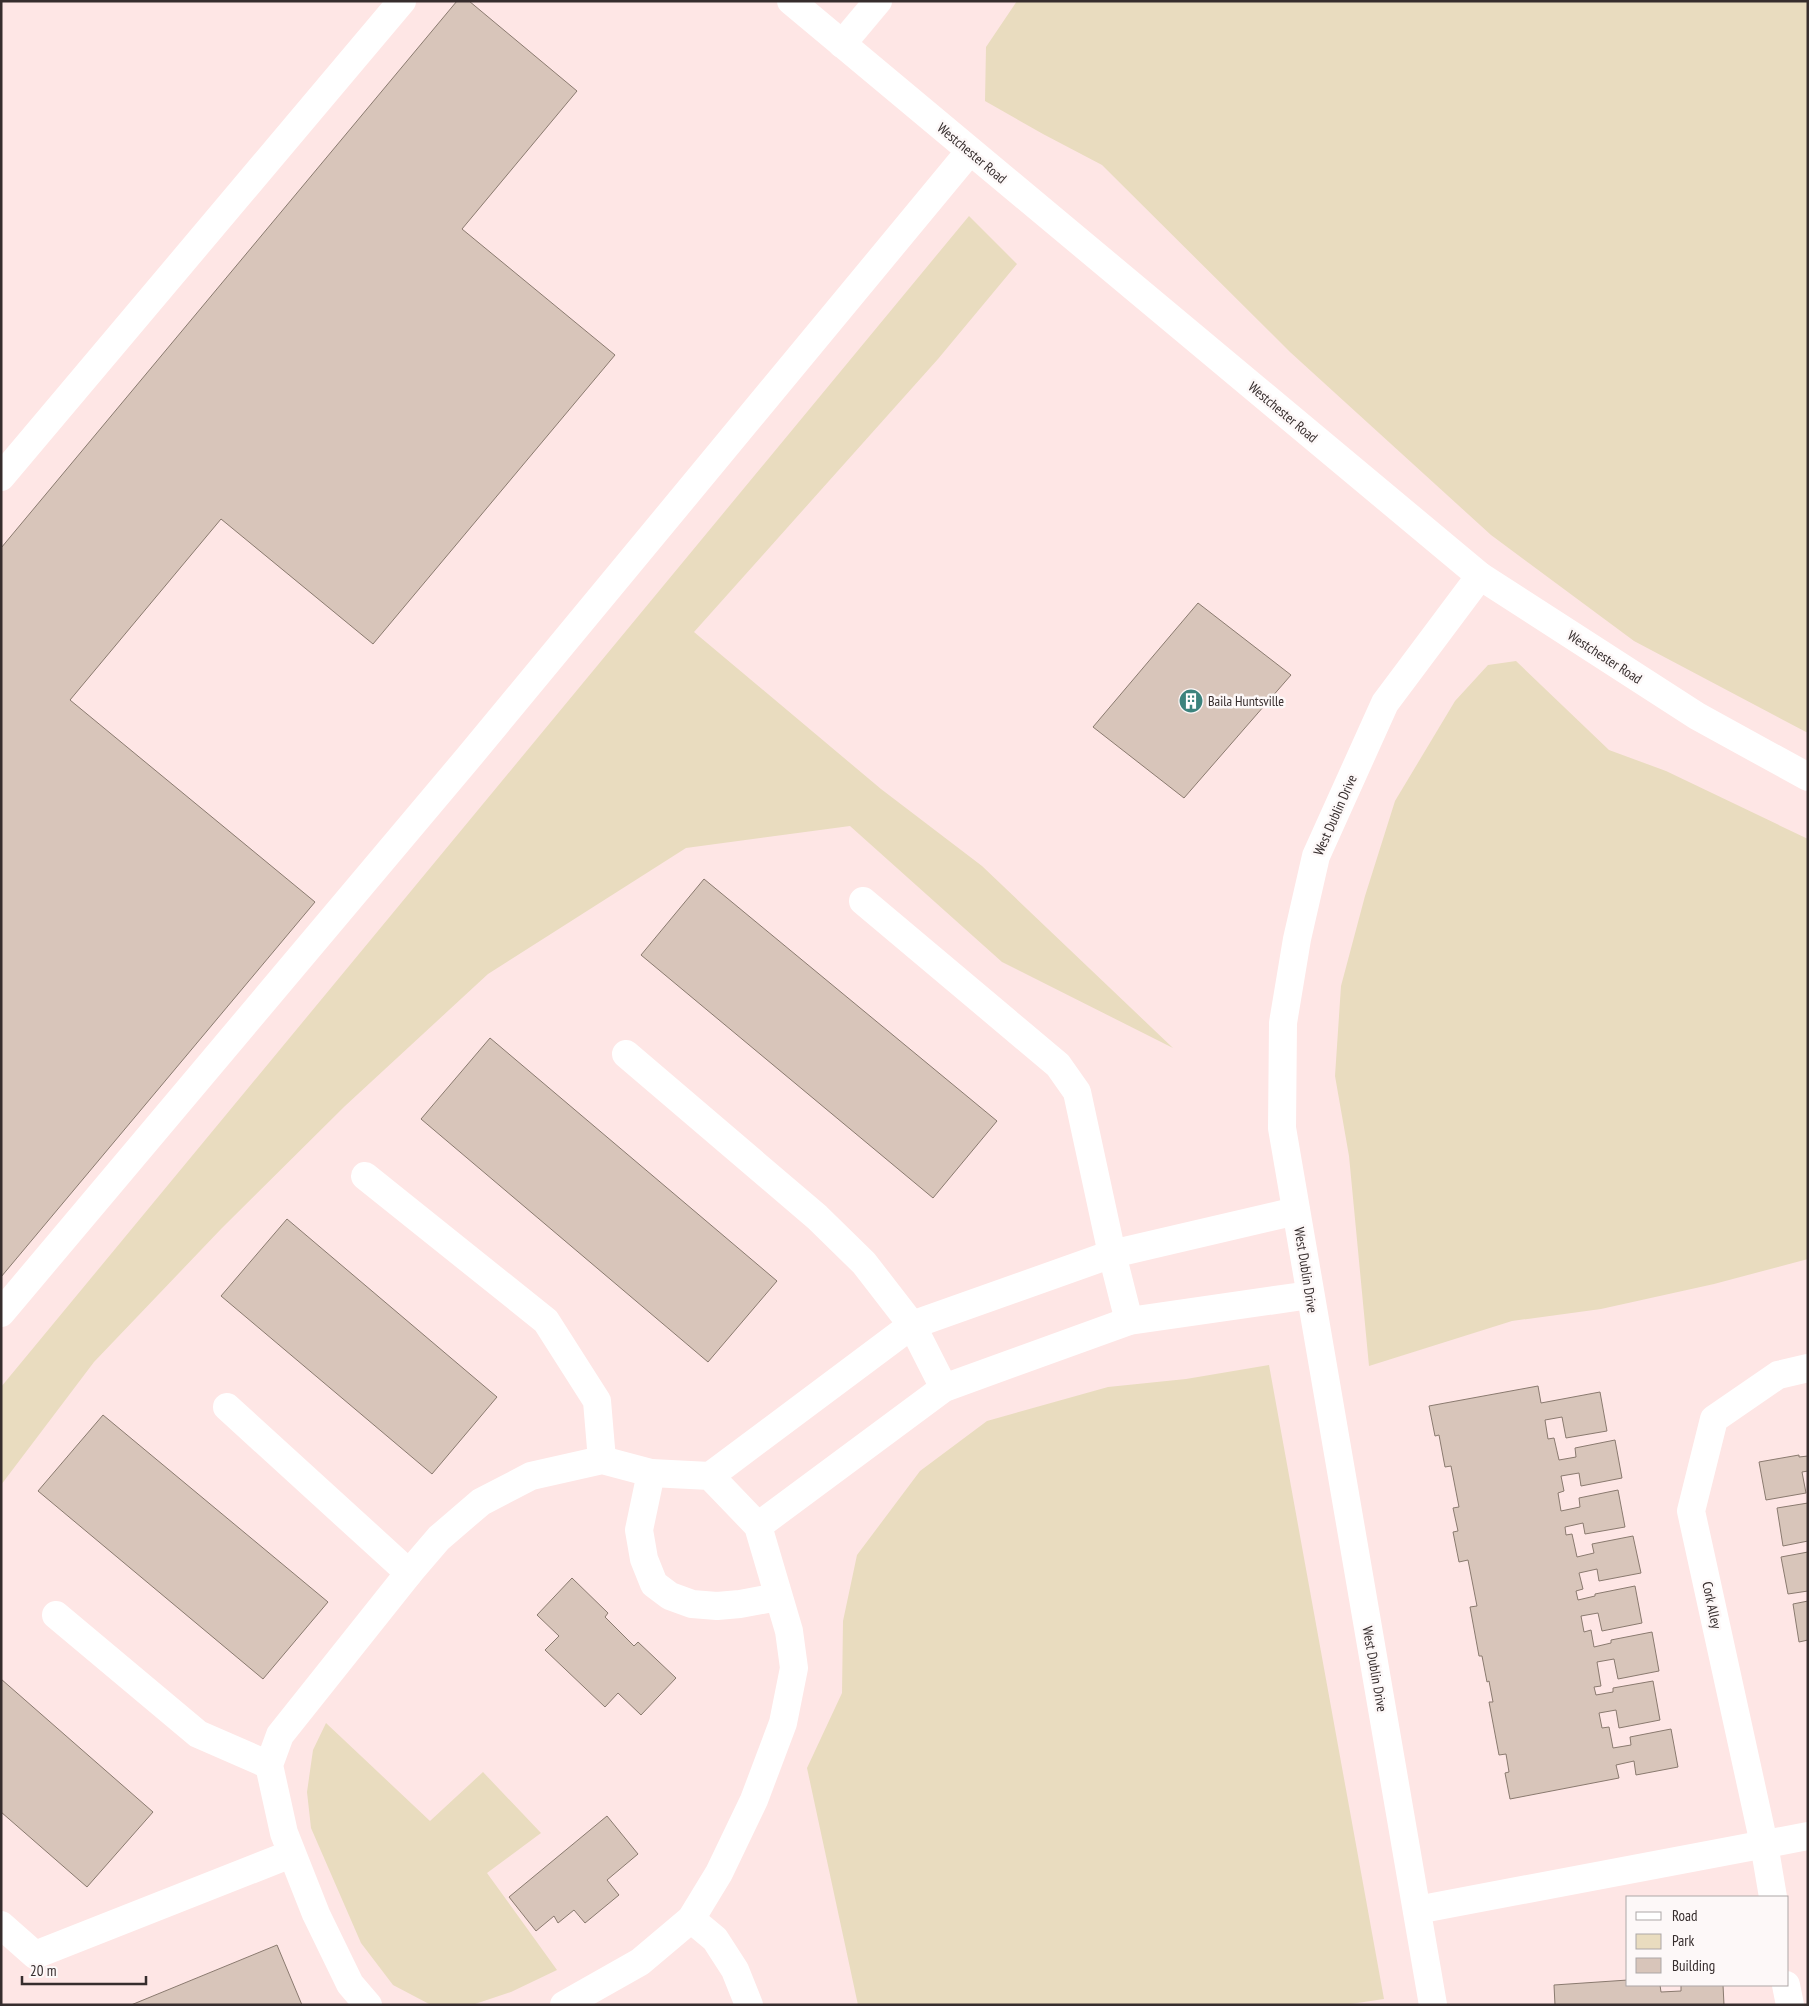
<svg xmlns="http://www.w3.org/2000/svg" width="1809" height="2006" font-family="'PT Sans Narrow',sans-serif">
<rect width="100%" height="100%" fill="#fee6e5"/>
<!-- green -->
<g fill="#e9dcbf">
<path d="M1017,1H1808V733L1634,641L1491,535L1290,352L1102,165L1043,134L985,101L986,47Z"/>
<path d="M969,216L1017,264L938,359L694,632L881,789L982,866L1173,1048L1002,962L850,826L686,848L488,974L345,1106L222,1228L94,1362L1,1485V1387Z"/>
<path d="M1516,661L1609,750L1666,771L1808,839V1259L1714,1284L1601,1309L1512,1321L1369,1366L1349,1156L1335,1076L1341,986L1365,896L1395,801L1455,701L1488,665Z"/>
<path d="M1269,1365L1384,1999L1344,2005H858L807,1768L842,1693L843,1621L857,1555L920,1471L987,1421L1108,1387L1186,1379Z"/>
<path d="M326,1723L430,1821L483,1772L541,1833L487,1873L557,1970L511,1992L472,2005H431L393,1985L361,1943L311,1828L307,1792L313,1750Z"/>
</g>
<!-- building -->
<g fill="#d8c5ba" stroke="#8a7a6f">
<path d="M457,1H469L577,91L462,229L615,355L373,644L221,519L70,700L315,902L1,1277V548Z"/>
<path d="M1198,603L1291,675L1184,798L1093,727Z"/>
<path d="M704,879L997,1121L933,1198L641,955Z"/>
<path d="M490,1038L777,1281L708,1362L421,1119Z"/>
<path d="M287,1219L497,1397L432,1474L221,1296Z"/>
<path d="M1538,1386L1541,1403L1600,1392L1607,1431L1566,1438L1562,1417L1545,1420L1548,1439L1554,1438L1559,1460L1576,1457L1575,1448L1615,1440L1622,1478L1581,1486L1579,1473L1561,1476L1564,1491L1558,1493L1561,1511L1580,1507L1579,1498L1618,1490L1625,1527L1585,1534L1583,1523L1565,1527L1566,1535L1572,1534L1577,1557L1594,1553L1592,1544L1633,1536L1641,1573L1599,1581L1597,1569L1579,1573L1583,1589L1576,1591L1578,1600L1595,1596V1594L1635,1586L1642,1623L1602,1631L1598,1613L1581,1616L1584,1632L1591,1630L1594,1647L1611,1643V1640L1652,1632L1659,1671L1618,1679L1614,1659L1597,1662L1601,1686L1594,1687L1596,1695L1613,1692V1688L1653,1681L1660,1720L1619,1728L1616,1710L1599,1713L1602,1728L1609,1727L1613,1748L1631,1745L1630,1737L1671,1729L1678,1767L1636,1775L1634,1761L1616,1765L1619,1778L1510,1799L1505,1773L1509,1772L1506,1754L1499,1755L1489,1702H1493L1489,1681L1487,1682L1482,1656H1479L1470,1607L1477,1606L1468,1560L1459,1562L1453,1532L1458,1531L1453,1508L1459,1507L1451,1466L1445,1467L1439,1435L1435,1436L1429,1406Z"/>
<path d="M103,1415L328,1602L263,1679L38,1491Z"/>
<path d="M1799,1455V1457L1808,1456V1471L1802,1472L1806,1493L1766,1500L1759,1462Z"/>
<path d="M1808,1503V1541L1783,1546L1777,1508Z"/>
<path d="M1808,1552V1591L1788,1594L1781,1557Z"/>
<path d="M572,1578L608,1613L605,1617L634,1646L638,1642L676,1678L641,1715L618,1693L605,1707L545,1650L559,1636L537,1615Z"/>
<path d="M1808,1601V1640L1799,1642L1793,1604Z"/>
<path d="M1,1679L153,1812L87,1887L1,1812Z"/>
<path d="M607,1816L638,1854L607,1880L619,1895L585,1923L574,1910L558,1923L554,1916L536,1931L509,1897Z"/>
<path d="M277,1945L302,2005H131Z"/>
<path d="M1628,1980V1985H1660L1661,1992L1681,1991V1985H1723L1724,2005H1555L1554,1985Z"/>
</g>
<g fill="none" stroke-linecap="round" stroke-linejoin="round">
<!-- minor -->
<g stroke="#fff" stroke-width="28">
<path d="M791,1L1480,576L1697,716L1808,777"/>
<path d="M842,44L878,1"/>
<path d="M1,477L402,1"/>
<path d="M863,901L1058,1065L1077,1092L1112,1254L1129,1321"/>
<path d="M626,1054L817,1217L864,1263L912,1325L944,1388"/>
<path d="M365,1176L546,1321L597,1401L602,1460"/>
<path d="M1,1313L468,758L970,151"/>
<path d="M227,1407L409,1573"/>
<path d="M651,1473L639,1530L644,1559L654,1584L670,1596L692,1604L717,1606L740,1604L778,1597"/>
<path d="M710,1476L912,1325L1112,1254L1296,1211"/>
<path d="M758,1526L944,1388L1129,1321L1310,1295"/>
<path d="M56,1615L198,1734L269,1765"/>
<path d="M1773,1897L1764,1844L1691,1511L1714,1419L1778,1375L1808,1368"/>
<path d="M1417,1910L1808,1836"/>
<path d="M691,1919L715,1939L735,1970L749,2005"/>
<path d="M1,1925L35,1955L291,1854"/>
<path d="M1786,1985L1790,2005"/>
<path d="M368,2005L350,1984L316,1914L284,1833L269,1765L280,1735L409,1573L439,1538L481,1502L531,1476L602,1460L651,1473L710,1476L758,1526L789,1631L794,1668L783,1723L754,1800L719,1873L691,1919L640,1962L564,2005"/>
<path d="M1433,2005L1282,1128L1283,1023L1297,939L1316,856L1385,703L1480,576"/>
</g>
</g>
<!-- icons -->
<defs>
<symbol id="building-disc" viewBox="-11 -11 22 22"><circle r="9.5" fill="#3c837d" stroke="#fdf8f8"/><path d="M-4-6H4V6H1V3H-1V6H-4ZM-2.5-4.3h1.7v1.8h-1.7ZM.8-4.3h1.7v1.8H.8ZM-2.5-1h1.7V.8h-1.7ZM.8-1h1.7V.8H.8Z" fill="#fff"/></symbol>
</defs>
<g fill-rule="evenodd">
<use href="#building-disc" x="1177" y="687" width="28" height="28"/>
</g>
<g text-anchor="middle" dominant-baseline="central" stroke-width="5" stroke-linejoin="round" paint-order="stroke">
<!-- street labels -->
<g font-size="14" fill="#362d2d" stroke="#fdf8f8">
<text transform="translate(972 153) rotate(40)">Westchester Road</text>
<text transform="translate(1283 412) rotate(40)">Westchester Road</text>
<text transform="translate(1605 657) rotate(33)">Westchester Road</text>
<text transform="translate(1335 815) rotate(-66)">West Dublin Drive</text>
<text transform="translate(1306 1270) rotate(81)">West Dublin Drive</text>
<text transform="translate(1712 1605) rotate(78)">Cork Alley</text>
<text transform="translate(1375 1669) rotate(80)">West Dublin Drive</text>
</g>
<!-- poi labels -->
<g font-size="14" fill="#362d2d" stroke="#fdf8f8" text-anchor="start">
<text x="1208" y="701">Baila Huntsville</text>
</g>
</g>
<!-- border -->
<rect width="1809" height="2006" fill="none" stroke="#362d2d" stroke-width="5"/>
<!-- legend -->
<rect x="1626" y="1896" width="162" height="90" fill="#fdf8f8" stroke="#ada7a7"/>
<rect x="1636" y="1912" width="25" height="8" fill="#ffffff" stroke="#ada7a7"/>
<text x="1672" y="1921" font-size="15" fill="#362d2d">Road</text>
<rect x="1636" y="1934" width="25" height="15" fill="#e9dcbf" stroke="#ada7a7"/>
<text x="1672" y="1946" font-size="15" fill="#362d2d">Park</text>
<rect x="1636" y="1958" width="25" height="15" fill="#d8c5ba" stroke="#ada7a7"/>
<text x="1672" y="1971" font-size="15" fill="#362d2d">Building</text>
<!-- scale -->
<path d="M22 1976v8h124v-8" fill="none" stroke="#362d2d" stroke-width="2.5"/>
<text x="30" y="1976" font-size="15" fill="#362d2d" stroke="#fdf8f8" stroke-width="4" paint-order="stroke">20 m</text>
</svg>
